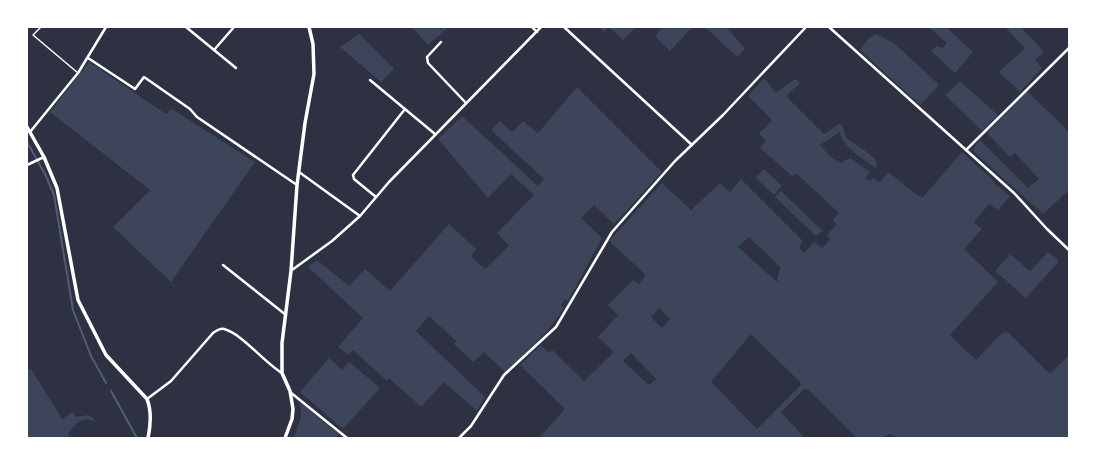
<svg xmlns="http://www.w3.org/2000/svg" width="1096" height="465" font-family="'Alegreya Sans',sans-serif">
<rect width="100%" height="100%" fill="#2d3142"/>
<!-- green -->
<g fill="#3c4559" fill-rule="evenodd">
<path d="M412,27H438L441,30L444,27H449L428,45Z"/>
<path d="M599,27H636L623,40L609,27L604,32Z"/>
<path d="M663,27H692L670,51L655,36Z"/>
<path d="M705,27H726L745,49L737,57Z"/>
<path d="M929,27H946L973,52L955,73L931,51L937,46L942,48L947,43Z"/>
<path d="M1005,27H1021L1044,52L1035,60L1042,68L1020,92L999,72L1025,48Z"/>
<path d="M359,34L394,69L381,82L340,47Z"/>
<path d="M875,34L894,43L939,85L920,105L860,50L869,38Z"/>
<path d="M89,62L166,114L172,109L255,162L171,282L113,227L150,190L50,112Z"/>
<path d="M764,78L776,93L795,79L800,83L786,96L824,134L839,124L842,125L846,138L867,152L875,159L877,166L875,168C864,159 841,146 840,132L820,145L831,157L840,163L850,158L870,172L865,179L870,180L874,178L880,182L888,172L916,194L923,197L962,152L994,181L995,184L1010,196L998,210L989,204L974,222L982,229L964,249L998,282L950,335L976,360L1002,333L1008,332L1050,374L1069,355V438H898L890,434L882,438H857L809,390L804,389L781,412L805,438H539L565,409L520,365L541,345L549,353L552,350L584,381L614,352L598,337L618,315L608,305L633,280L639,284L646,275L609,241L662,183L691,210L720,183L730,192L741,179L803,241L799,248L804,253L814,242L822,248L830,240L827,235L836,225L833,220L839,213L797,174L792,176L760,148L766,141L759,134L772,120L748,96ZM749,237L780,267L777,282L738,247ZM659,308L670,319L662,328L651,317ZM751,334L800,382L801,385L757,429L711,382ZM631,353L656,379L649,385L623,361Z"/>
<path d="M960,81L998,115L982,131L945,95Z"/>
<path d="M577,87L662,172L614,224L594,205L581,218L602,238L568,301L565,299L561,305L564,308C548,333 527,352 505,372L484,352L473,362L454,344L456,341L429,316L416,331L485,397L477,411L444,382L421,407L389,378L387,381L353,350L348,355L338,347L363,318L308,267L317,260L349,286L365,269L390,291L449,224L476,249L471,257L485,269L509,246L497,233L534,195L511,174L488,198L438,139L462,116L538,186L544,179L491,130L500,121L512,132L523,121L538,133Z"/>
<path d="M1027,91L1069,132V190L1043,214L974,152V147L980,140L1028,188L1039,179L1015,153L1010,157L987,133Z"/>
<path d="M764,169L782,186L774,195L756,178Z"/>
<path d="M781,191L823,231L816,236L775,197Z"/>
<path d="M1048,252L1059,261L1026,298L995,271L1010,254L1030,271Z"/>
<path d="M329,358L342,370L349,362L380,388L343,429L300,392Z"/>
<path d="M29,369H31L62,419L73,412L76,417L89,415L97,422L86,419L77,423L68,433L69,438L65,436L61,438H27V371Z"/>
<path d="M300,402L339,434L335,438H294L301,417Z"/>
</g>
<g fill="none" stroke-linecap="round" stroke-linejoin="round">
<!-- stream -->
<g stroke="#4f5d75" stroke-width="2">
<path d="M27,142L45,174L54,195L73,310L91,356L106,383"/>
<path d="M111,391L137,438"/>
</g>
<!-- service -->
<path stroke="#fff" stroke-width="1.5" d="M41,27L33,35L78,73"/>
<!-- minor -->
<g stroke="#fff" stroke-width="2.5">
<path d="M186,27L236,68"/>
<path d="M532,27L537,32"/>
<path d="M564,27L692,145"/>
<path d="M829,27L1014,193L1047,229L1069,250"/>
<path d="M441,42L427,57L428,63L466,103"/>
<path d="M214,50L234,27"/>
<path d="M88,58L135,89L144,77L190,109L197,117L297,185"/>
<path d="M370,80L435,134"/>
<path d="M30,132L78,73L106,27"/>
<path d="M966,150L1069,48"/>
<path d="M27,165L44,157"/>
<path d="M299,172L360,216"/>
<path d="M376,197L354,179L353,175L405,109"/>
<path d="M223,265L286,315"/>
<path d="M292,270L332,241L360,216L389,182L541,27"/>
<path d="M290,392L347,438"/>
<path d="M147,399L171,381L213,333C216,331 220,328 224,329C241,333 265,363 282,373"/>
<path d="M459,438L471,426L504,375L556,327L612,232L675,161L723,115L806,27"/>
</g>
<!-- tertiary -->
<g stroke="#fff" stroke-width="3.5">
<path d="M27,127L44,157L57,188L78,300L106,355L147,399C152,412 151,424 148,438"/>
<path d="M285,438L292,419L293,409L290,391L282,373V343L291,271L297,185L305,123L314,74L313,44L309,27"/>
</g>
</g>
<!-- border -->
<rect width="1096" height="465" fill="none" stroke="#ffffff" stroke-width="56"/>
</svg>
